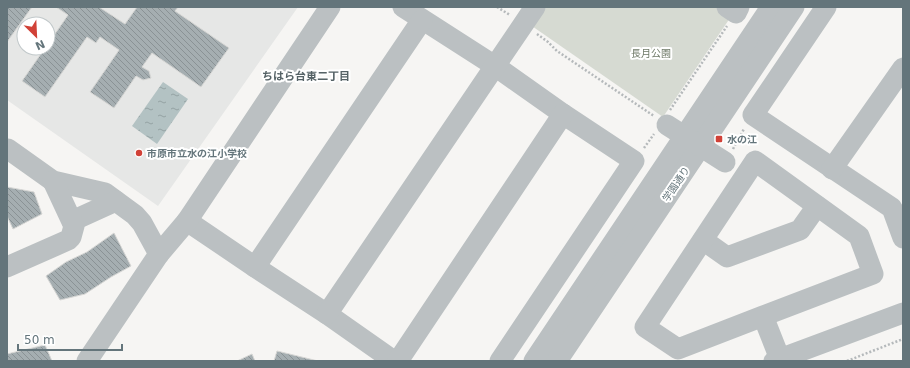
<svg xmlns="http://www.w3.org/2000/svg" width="910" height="368" font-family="'DejaVu Sans','Noto Sans JP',sans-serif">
<defs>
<pattern id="water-ripples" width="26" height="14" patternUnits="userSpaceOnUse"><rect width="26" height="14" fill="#b3c2c3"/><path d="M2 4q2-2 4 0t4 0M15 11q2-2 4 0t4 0" fill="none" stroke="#95a2a3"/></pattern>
<pattern id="building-back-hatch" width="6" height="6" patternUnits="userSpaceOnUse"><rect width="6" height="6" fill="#a5aeb1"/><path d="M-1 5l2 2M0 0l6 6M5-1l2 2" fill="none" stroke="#8a9295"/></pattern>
</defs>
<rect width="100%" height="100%" fill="#f6f5f3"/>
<!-- built -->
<path fill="#e6e7e6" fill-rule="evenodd" d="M7,7H298L158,206L7,100ZM24,24H48V48H24Z"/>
<!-- green -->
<path fill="#d6dad2" d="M541,7H715L730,18L663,117L529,24Z"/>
<!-- water -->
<path fill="url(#water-ripples)" d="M163,82L188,99L157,144L132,126Z"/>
<!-- building -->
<g fill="url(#building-back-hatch)" stroke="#d7d7d5">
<path d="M7,7H32L7,42Z"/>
<path d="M56,7H99L125,24L137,7H178L175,11L229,48L201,87L152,53L142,67L149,71L151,78L143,80L136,76L114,108L90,92L119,50L100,37L96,43L87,37L45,97L22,81L45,48H48V44L68,15Z"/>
<path d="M7,187L34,192L42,214L13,229L7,216Z"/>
<path d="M114,233L131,266L111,277L85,294L60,300L46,276L66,262L87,252Z"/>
<path d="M45,345L52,361H7V354Z"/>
<path d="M277,351L318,361H274Z"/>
<path d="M252,354L255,361H237Z"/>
</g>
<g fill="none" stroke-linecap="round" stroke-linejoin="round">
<!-- path -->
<g stroke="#b5b9bb" stroke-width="2.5" stroke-dasharray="2 2" stroke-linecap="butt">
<path d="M497,7L510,15"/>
<path d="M537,34L548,42L557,51L654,116"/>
<path d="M670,110L727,26"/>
<path d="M644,148L654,134"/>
<path d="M733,149L744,129"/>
<path d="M847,361L903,339"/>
</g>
<!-- minor -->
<g stroke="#bbc0c2" stroke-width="21">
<path d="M403,7L495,66L563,114L634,161L500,361"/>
<path d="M727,7L736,13L739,7"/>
<path d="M826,7L753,115L892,208L903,238"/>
<path d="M8,149L53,181L105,193L135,215L142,223L159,254"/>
<path d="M832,169L903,68"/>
<path d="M72,221L116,201"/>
<path d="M187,221L255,267L327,314L394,361"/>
<path d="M703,240L727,257L800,230L817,206"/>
<path d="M7,267L68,240L71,237L74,226L53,181"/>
<path d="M255,267L422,20"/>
<path d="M327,314L535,7"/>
<path d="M763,316L873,274L859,236L755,161L645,327L678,349L763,316L780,359"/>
<path d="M87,361L159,254L187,221L330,7"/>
<path d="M398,361L563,114"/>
<path d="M534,361L771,7"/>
<path d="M557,361L794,7"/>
<path d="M774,361L903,313"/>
</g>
<!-- minor-bridge -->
<path stroke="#bbc0c2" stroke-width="21" d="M667,125L725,162"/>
</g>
<!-- markers -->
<g fill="#d14137" stroke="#fff" stroke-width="1.5">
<rect x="715" y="135" width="8" height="8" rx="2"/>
<circle cx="139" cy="153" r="4"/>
</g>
<g text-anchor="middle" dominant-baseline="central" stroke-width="4" stroke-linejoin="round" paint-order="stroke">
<!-- park labels -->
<g font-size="10" fill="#6d7866" stroke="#fff">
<text x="651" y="53">長月公園</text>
</g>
<!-- poi labels -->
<g font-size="10" font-weight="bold" fill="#64757b" stroke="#fff" text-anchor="start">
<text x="727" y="139">水の江</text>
<text x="147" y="153">市原市立水の江小学校</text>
</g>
<!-- street labels -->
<g font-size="10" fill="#64757b" stroke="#fff">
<text transform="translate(676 184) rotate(-56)">学園通り</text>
</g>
<!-- neighbourhood labels -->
<g font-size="11" font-weight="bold" fill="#556266" stroke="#fff">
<text x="306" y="76">ちはら台東二丁目</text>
</g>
</g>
<!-- border -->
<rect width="910" height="368" fill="none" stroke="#64757b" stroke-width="16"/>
<!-- north arrow -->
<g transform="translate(36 36) rotate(156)"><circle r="19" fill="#ffffff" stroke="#c1c8ca"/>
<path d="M0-3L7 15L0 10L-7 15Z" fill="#d14137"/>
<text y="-6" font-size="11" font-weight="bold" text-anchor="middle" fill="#64757b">N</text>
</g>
<!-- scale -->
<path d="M18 344v6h104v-6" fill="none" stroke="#64757b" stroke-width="2"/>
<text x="24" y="344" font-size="12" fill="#64757b" stroke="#ffffff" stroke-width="3" paint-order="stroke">50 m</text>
</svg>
